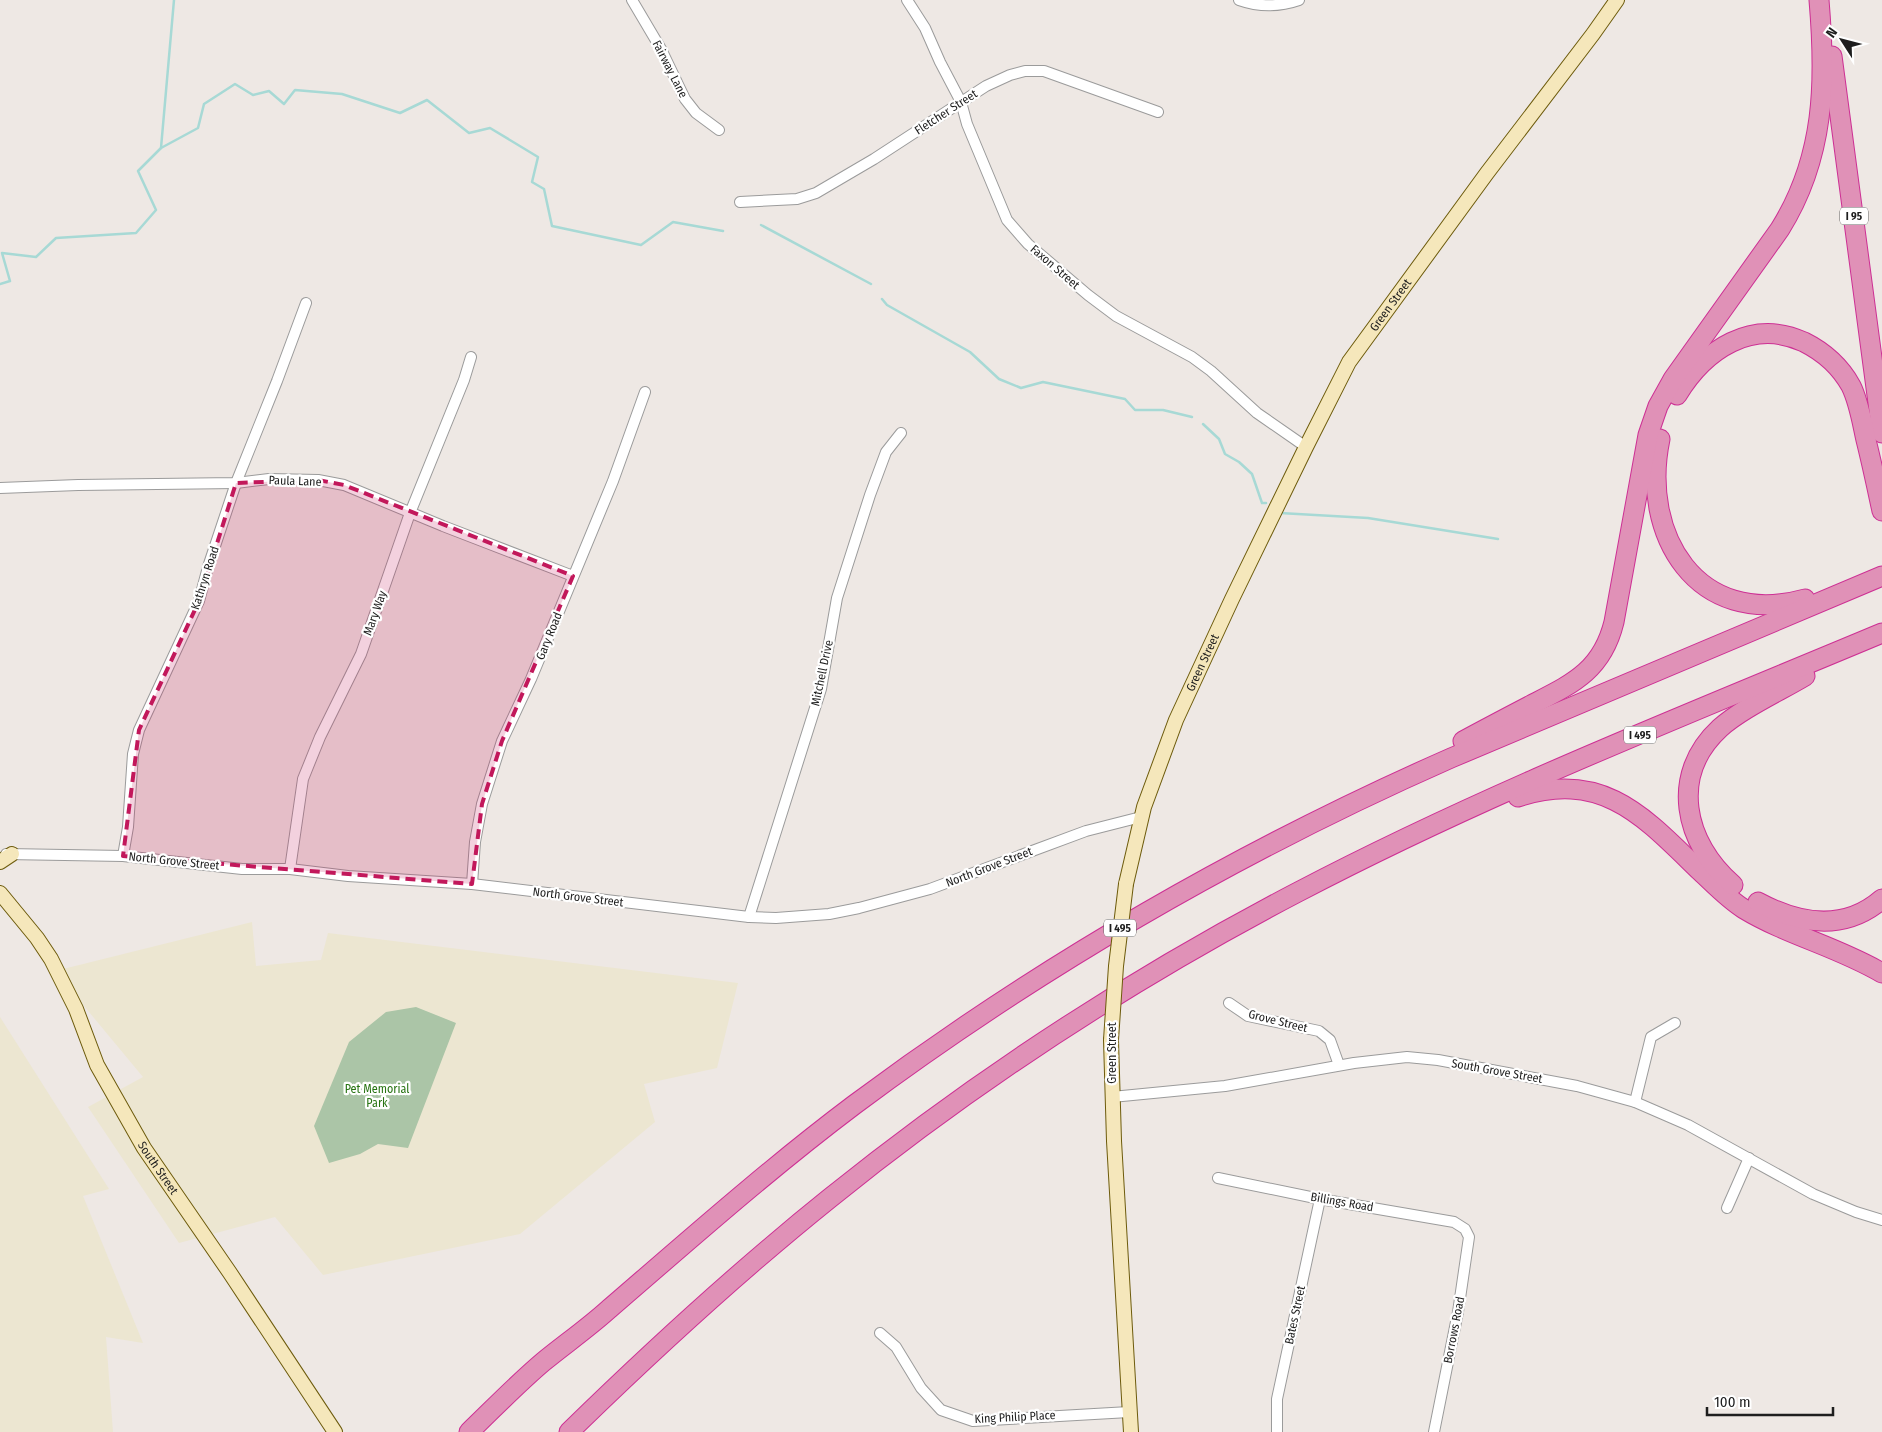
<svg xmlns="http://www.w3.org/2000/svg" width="1882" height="1432" font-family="'Fira Sans Condensed',sans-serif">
<rect width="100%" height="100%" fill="#eee8e4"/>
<!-- farmland -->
<g fill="#ece6d1">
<path d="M252,922L256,966L321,960L328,933L738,983L717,1068L644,1084L655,1122L520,1234L323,1275L275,1217L179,1243L88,1107L143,1077L55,971Z"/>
<path d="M0,1017L109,1189L83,1196L143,1343L106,1337L113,1432H0Z"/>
</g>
<!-- cemetery -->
<path fill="#abc5a7" d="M416,1007L456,1023L408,1148L378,1144L360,1154L329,1163L314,1126L349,1042L386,1012Z"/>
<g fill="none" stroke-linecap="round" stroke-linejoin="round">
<!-- stream -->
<g stroke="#a7d9d5" stroke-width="2.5">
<path d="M161,148L198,128L204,104L235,84L253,95L269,91L284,104L295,90L342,94L400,113L427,100L469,133L490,128L538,157L532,182L544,189L552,226L641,245L673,222L723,231"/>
<path d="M761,225L871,284"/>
<path d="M0,284L10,281L2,253L36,257L56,238L136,233L156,210L138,171L161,148L174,0"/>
<path d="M882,299L887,305L970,352L999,379L1021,388L1043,382L1125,399L1135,410H1163L1192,417"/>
<path d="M1203,424L1219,439L1225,454L1239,462L1252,474L1262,503H1266"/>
<path d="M1280,513L1368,518L1498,539"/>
</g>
<defs>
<g id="street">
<path d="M632,0L661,49L685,99L696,113L719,130"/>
<path d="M907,0L925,28L940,62L961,102L967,124L1007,220L1028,244L1088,295L1116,316L1192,357L1211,371L1257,413L1306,447"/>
<path d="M1239,0C1259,7 1279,7 1299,0"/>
<path d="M740,202L797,199L816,193L874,159L986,86L1010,75L1025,71H1044L1158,112"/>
<path d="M0,488L78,485L236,483L269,479L318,480L344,485L443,526L573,576"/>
<path d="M6,854L123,856L242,869H290L348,876L472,884L749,917L776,918L829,914L859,908L930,889L1086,831L1141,817"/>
<path d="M123,856L128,827L133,754L139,730L199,601L208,567L236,483L277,381L306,303"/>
<path d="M290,869L303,779L320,737L361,654L410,513L464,380L471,357"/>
<path d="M472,884L475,842L482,804L502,741L531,679L613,481L645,392"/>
<path d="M749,917L821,689L837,598L870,495L886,452L901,433"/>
<path d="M1229,1003L1248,1016L1319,1031L1330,1040L1339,1065"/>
<path d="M1112,1097L1225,1086L1354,1063L1407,1057L1438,1060L1577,1086L1635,1102L1688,1125L1813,1194L1856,1212L1882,1220"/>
<path d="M1635,1102L1651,1037L1675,1023"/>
<path d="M1218,1178L1320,1199L1454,1222L1465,1229L1469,1237L1458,1312L1434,1432"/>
<path d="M1727,1208L1749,1158"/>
<path d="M880,1333L896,1347L921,1388L941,1410L973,1421L1129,1412"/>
<path d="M1277,1432V1399L1320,1199"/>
</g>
<g id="secondary">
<path d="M0,862L12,854"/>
<path id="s1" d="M1126,884L1144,807L1176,720L1232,599L1306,447L1349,362L1487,173L1593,34L1617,0"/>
<path id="s2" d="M0,893L37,938L51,959L76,1009L97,1065L144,1148L230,1273L335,1432"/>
<path d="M1111,1040L1114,1141L1131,1432"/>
</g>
<g id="highway">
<path d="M1832,56L1882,433"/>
<path d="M1677,395C1705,349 1752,318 1804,342C1824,352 1840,366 1851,386C1859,402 1862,422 1866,440C1872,464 1877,488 1882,511"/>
<path d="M1660,439C1640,535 1697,629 1805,599"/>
<path d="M1463,741C1485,729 1508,717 1531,705C1572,684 1602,671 1614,622L1648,435L1658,406L1673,379L1780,229C1825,157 1826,82 1819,0"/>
<path d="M1518,797C1604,769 1645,818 1701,872C1715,885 1728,899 1744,909C1787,935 1838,947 1882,973"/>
<path d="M1733,885C1684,843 1669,775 1720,728C1741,709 1780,691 1805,676"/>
<path d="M1758,902C1799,924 1844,932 1882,899"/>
<path d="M469,1432C493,1409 517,1384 543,1362C565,1344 588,1328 609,1309C689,1240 769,1169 854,1105C1039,967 1240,851 1451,758L1882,576"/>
<path d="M569,1432C653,1350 739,1271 830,1198C975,1081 1133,978 1298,892C1487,793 1686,715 1882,633"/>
</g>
</defs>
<!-- street casing -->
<use href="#street" stroke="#9b9b9b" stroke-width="12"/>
<!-- secondary casing -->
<use href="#secondary" stroke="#6d5b0c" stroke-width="16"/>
<!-- highway casing -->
<use href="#highway" stroke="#cd3094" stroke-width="21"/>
<!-- street -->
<use href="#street" stroke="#fff" stroke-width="10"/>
<!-- secondary -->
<use href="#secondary" stroke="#f5e7bb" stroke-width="14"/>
<!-- highway -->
<use href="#highway" stroke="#e091b7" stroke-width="19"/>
<defs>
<path id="secondary-bridge" d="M1111,1040L1116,966L1126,884"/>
</defs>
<!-- secondary-bridge casing -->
<use href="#secondary-bridge" stroke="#6d5b0c" stroke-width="16" stroke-linecap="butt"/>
<!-- secondary-bridge -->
<use href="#secondary-bridge" stroke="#f5e7bb" stroke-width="14"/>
</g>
<!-- marked area -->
<path fill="#c2185b" fill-opacity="0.2" stroke="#c2185b" stroke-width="4" stroke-dasharray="10 6" stroke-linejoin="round" d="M318,480L344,485L573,576L502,741L482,804L472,884L123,856L139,730L199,601L236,483Z"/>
<g text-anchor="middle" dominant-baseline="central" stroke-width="4.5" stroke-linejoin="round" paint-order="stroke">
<!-- shield labels -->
<g fill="#fff" stroke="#626262" stroke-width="1">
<rect x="1840" y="207.5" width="28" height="17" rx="4"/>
<rect x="1624" y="726.5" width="32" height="17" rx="4"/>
<rect x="1104" y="919.5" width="32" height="17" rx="4"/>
</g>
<g font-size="11" font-weight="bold" fill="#1e1e1e">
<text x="1854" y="216">I 95</text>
<text x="1640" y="735">I 495</text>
<text x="1120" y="928">I 495</text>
</g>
<!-- street labels -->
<g font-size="12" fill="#1e1e1e" stroke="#fff">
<text transform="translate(670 69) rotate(63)">Fairway Lane</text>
<text transform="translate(946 112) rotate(-33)">Fletcher Street</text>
<text transform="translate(1055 267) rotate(41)">Faxon Street</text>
<text stroke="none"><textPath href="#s1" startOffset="640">Green Street</textPath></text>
<text transform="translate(295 481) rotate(2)">Paula Lane</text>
<text transform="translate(205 578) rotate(-72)">Kathryn Road</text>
<text transform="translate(375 613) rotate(-70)">Mary Way</text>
<text transform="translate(549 636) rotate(-68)">Gary Road</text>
<text stroke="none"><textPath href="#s1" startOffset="235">Green Street</textPath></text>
<text transform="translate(822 673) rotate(-78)">Mitchell Drive</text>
<text transform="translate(174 861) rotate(6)">North Grove Street</text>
<text transform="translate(989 867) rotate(-21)">North Grove Street</text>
<text transform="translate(578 897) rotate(7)">North Grove Street</text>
<text transform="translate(1278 1021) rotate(14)">Grove Street</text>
<text transform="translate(1112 1053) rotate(-90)">Green Street</text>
<text transform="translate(1497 1071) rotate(10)">South Grove Street</text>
<text stroke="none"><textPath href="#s2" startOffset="319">South Street</textPath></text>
<text transform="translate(1342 1202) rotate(10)">Billings Road</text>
<text transform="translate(1295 1315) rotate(-78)">Bates Street</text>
<text transform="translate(1454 1330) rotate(-79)">Borrows Road</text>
<text transform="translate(1015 1417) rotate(-3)">King Philip Place</text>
</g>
<!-- park labels -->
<g font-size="12" fill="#287413" stroke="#fff">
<text x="377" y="1089">Pet Memorial<tspan x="377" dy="14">Park</tspan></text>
</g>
</g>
<!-- north arrow -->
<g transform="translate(1842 40) rotate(306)" stroke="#ffffff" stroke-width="4" paint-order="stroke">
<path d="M0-4L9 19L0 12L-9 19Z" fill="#1e1e1e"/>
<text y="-8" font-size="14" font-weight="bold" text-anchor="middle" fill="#1e1e1e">N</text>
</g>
<!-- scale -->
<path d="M1707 1407v8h126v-8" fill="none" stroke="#1e1e1e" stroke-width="2.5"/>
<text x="1714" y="1407" font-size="15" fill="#1e1e1e" stroke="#ffffff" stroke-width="4" paint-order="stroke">100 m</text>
</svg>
